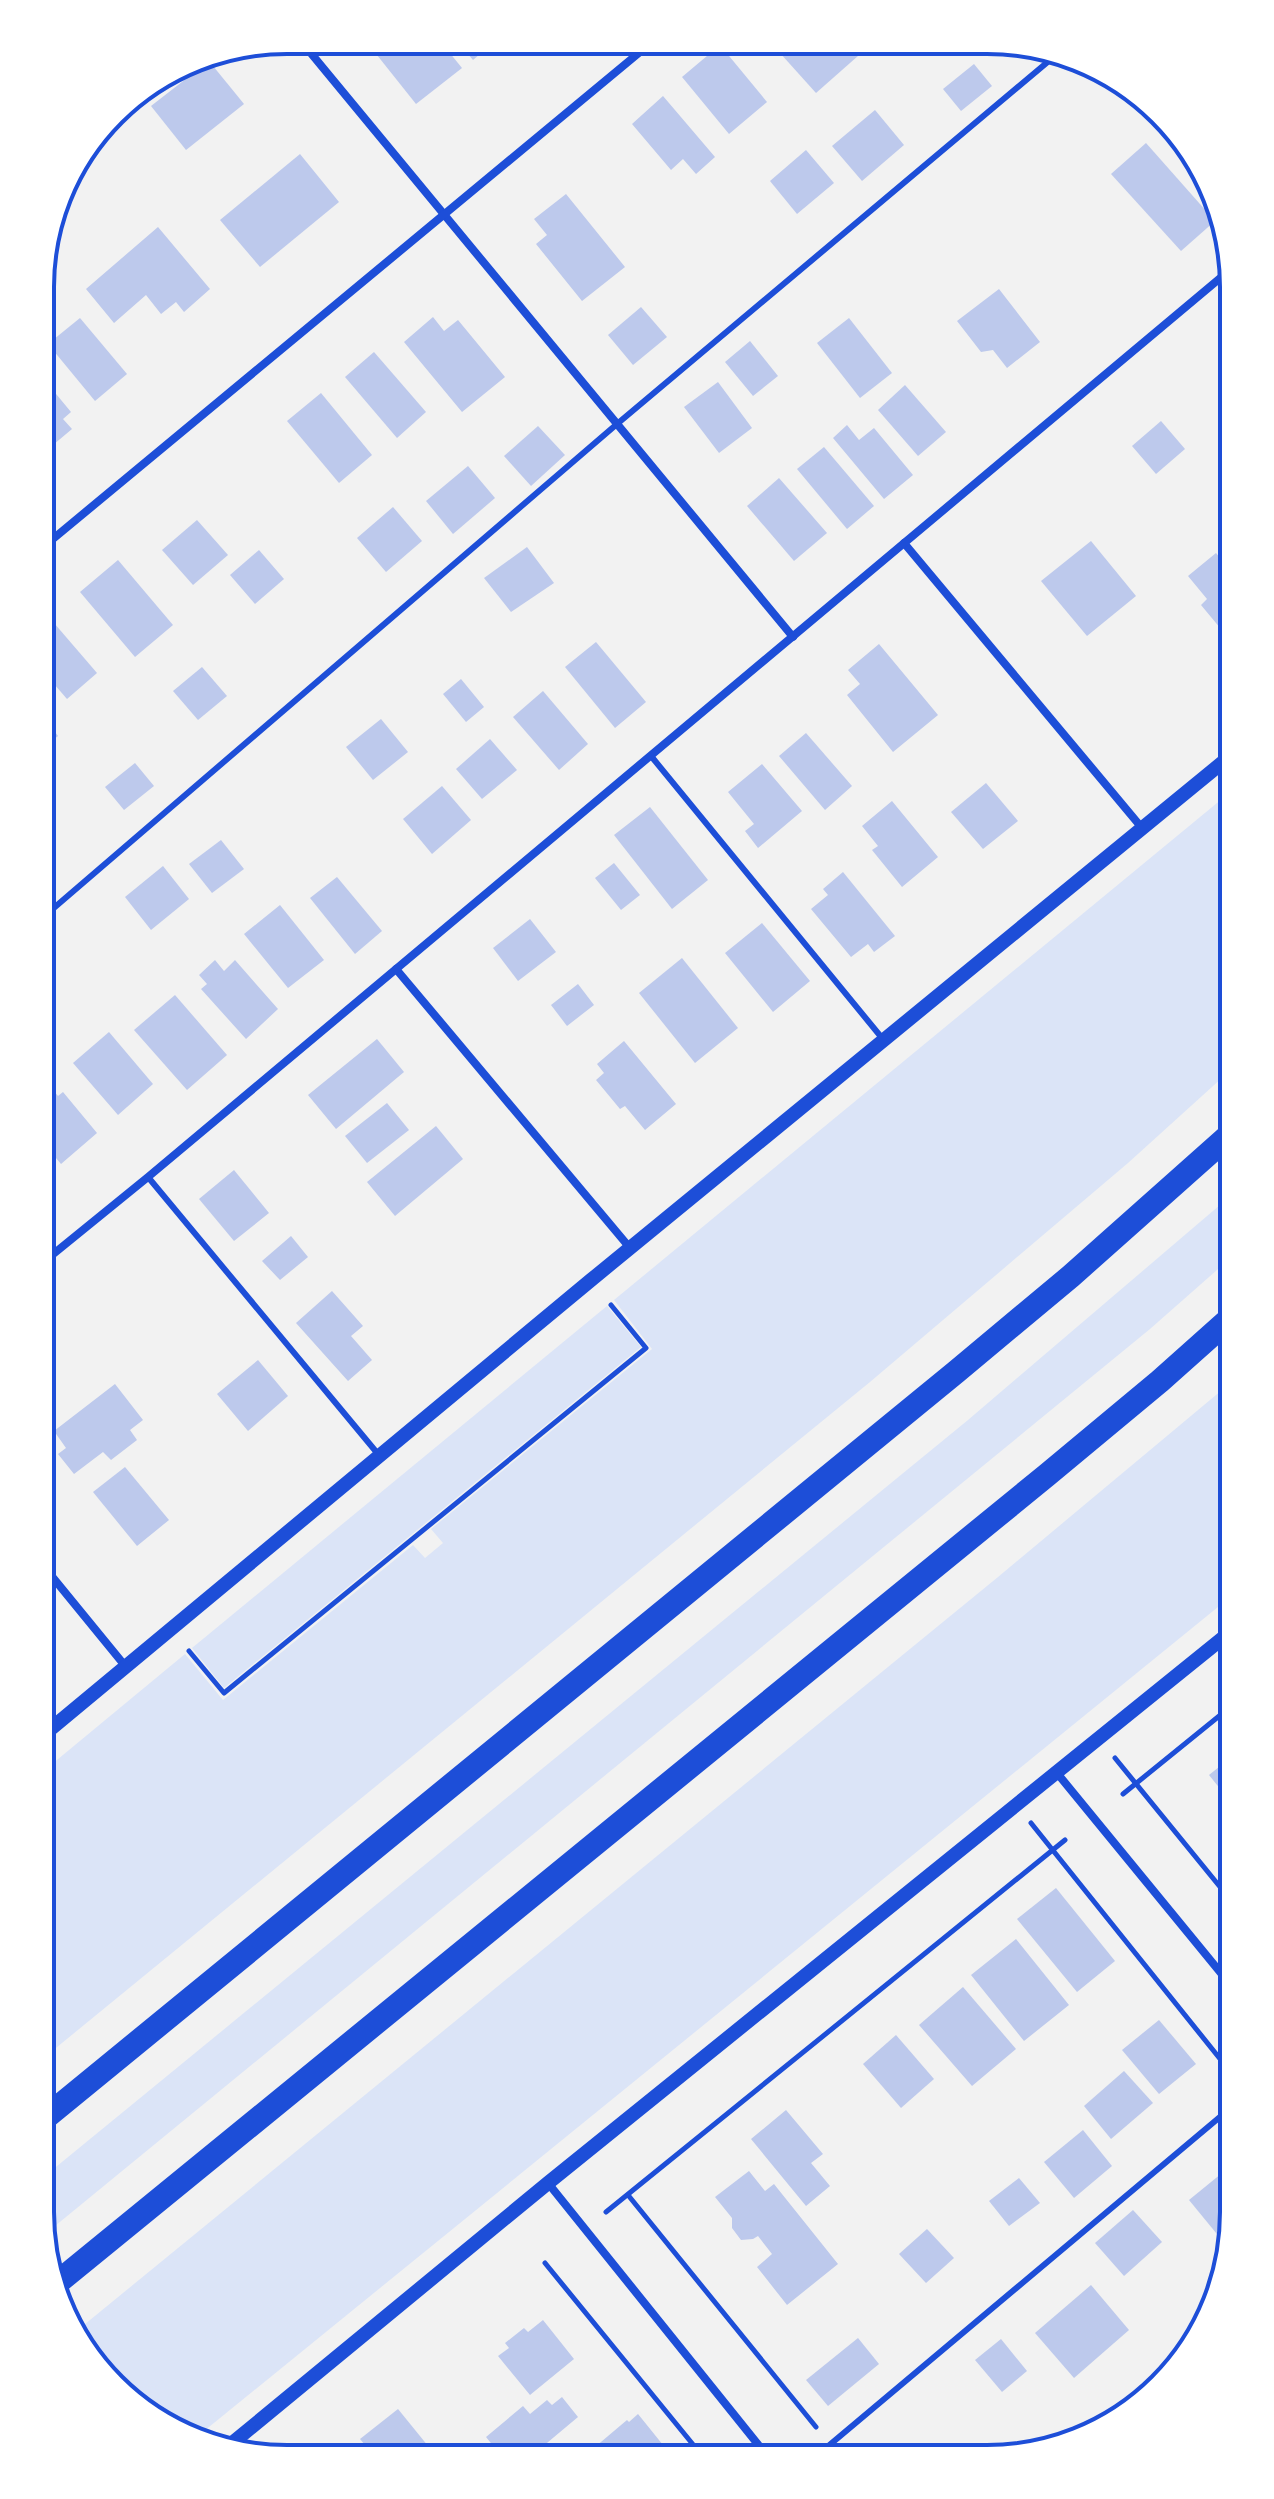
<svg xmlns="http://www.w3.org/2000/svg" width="1274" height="2499" font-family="Overpass,sans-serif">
<rect width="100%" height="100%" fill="#f2f2f2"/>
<!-- green -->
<g fill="#dbe4f7">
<path d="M1234,789V1067L1128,1163L870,1382L40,2061V1774L185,1654L223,1700L413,1545L425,1558L443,1543L431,1529L652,1349L614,1300Z"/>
<path d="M1234,1193V1255L1150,1329L44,2235L40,2212V2180L968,1420Z"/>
<path d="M607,1306L641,1347L224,1688L192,1648Z"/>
<path d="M1234,1380V1594L193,2440L125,2398L79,2329L998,1577Z"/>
</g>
<!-- building -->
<g fill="#bdc9ec">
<path d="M365,40L440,41L462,68L416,104Z"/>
<path d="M457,41H495L473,60Z"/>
<path d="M771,43L863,44L867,48L816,93Z"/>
<path d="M720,45L767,102L729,134L682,77Z"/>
<path d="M209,61L244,104L186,150L151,106Z"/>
<path d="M974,64L992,86L961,111L943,89Z"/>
<path d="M663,96L715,157L696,174L683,159L671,170L632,124Z"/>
<path d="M875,110L904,145L862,181L832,146Z"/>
<path d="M1146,143L1215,221L1181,251L1111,174Z"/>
<path d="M806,150L834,183L797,214L770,181Z"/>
<path d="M300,154L339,202L260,267L220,220Z"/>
<path d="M566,194L625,267L582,301L536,244L547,235L534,219Z"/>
<path d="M158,227L210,289L184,312L176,302L161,314L146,295L114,323L86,289Z"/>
<path d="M999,289L1040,342L1007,368L993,350L981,352L957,321Z"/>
<path d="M641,307L667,337L633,365L608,335Z"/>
<path d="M433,317L444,331L458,320L505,377L462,412L404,342Z"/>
<path d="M80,318L127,374L95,401L48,344Z"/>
<path d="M849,318L892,373L860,398L817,343Z"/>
<path d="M750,341L778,376L753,396L725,362Z"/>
<path d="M374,352L426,412L397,438L345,377Z"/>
<path d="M42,377L71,412L63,419L72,429L47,450L42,444Z"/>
<path d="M718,382L752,428L719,453L684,407Z"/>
<path d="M905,385L946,432L918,456L878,410Z"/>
<path d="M321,393L372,455L339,483L287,421Z"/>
<path d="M1161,421L1185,449L1156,474L1132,446Z"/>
<path d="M847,425L859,440L874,428L913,475L884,499L833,438Z"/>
<path d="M538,426L565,455L531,486L504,456Z"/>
<path d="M824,447L874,506L847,529L797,469Z"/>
<path d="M468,466L495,498L453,534L426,501Z"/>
<path d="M779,478L827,533L794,561L747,506Z"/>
<path d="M393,507L422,541L386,572L357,538Z"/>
<path d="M197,520L228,555L193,585L162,550Z"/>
<path d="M1233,524L1234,526V565L1219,546L1227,539L1222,533Z"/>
<path d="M1091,541L1136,596L1087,636L1041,581Z"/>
<path d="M527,547L554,583L511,612L484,578Z"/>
<path d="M259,550L284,579L255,604L230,575Z"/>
<path d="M1216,553L1234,575V639L1231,641L1201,605L1207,599L1188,576Z"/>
<path d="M118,560L173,625L135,657L80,592Z"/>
<path d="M54,623L97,673L67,699L42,670V634Z"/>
<path d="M596,642L646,702L615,728L565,667Z"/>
<path d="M879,644L938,715L893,752L847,695L860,684L848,670Z"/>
<path d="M202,667L227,696L198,720L173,691Z"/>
<path d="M461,679L484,707L466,722L443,694Z"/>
<path d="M543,691L588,744L559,770L513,717Z"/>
<path d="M42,715L58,736L42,749Z"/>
<path d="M381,719L408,752L373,780L346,747Z"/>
<path d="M806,733L852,786L825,810L779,756Z"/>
<path d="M490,739L517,770L482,799L456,769Z"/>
<path d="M135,763L154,786L124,810L105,787Z"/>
<path d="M762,764L802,811L758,848L745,831L754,824L728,792Z"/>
<path d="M986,783L1018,821L983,849L951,812Z"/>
<path d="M442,786L471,820L432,854L403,819Z"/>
<path d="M892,801L938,857L902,887L872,850L878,846L862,826Z"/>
<path d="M650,807L708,880L672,909L614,835Z"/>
<path d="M221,840L244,869L212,893L189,864Z"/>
<path d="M614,863L640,895L621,910L595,878Z"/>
<path d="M163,866L189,899L151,930L125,897Z"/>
<path d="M843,872L895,936L874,952L868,944L851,957L811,909L828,895L823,889Z"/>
<path d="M337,877L382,931L355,954L310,898Z"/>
<path d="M280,905L324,960L288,988L244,934Z"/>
<path d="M530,919L556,952L518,981L493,948Z"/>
<path d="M762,923L810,981L773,1012L725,953Z"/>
<path d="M682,958L738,1028L695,1063L639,993Z"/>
<path d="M215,960L224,971L235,960L278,1009L246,1039L201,989L207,984L199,975Z"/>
<path d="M578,984L594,1005L567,1026L551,1005Z"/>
<path d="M175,995L227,1055L187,1090L134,1030Z"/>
<path d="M109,1032L153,1084L118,1115L73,1063Z"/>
<path d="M377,1039L404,1072L336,1129L308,1095Z"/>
<path d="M624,1041L676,1104L645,1130L625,1106L620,1109L596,1080L604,1073L597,1064Z"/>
<path d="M41,1076L58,1096L63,1092L97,1133L61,1164L41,1140Z"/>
<path d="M387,1103L409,1130L367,1163L345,1136Z"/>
<path d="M436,1126L463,1159L395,1216L367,1182Z"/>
<path d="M234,1170L269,1213L234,1241L199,1199Z"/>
<path d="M291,1236L308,1257L280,1280L262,1261Z"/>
<path d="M332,1291L363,1326L351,1336L372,1360L348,1381L296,1323Z"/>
<path d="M258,1360L288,1396L248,1431L217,1394Z"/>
<path d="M115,1384L143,1420L130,1430L137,1440L111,1460L103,1452L74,1474L58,1454L66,1448L54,1431Z"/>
<path d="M125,1467L169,1520L137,1546L93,1492Z"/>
<path d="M1234,1755V1806L1209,1775Z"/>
<path d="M1056,1888L1115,1961L1077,1992L1017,1919Z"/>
<path d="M1016,1939L1069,2005L1024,2041L971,1975Z"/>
<path d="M963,1987L1016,2049L972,2086L919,2025Z"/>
<path d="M1159,2020L1196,2064L1159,2094L1122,2050Z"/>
<path d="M896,2035L934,2079L901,2108L863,2064Z"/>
<path d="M1124,2071L1153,2103L1111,2139L1084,2106Z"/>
<path d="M786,2110L823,2154L811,2163L830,2186L806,2206L751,2139Z"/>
<path d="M1083,2130L1112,2166L1074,2198L1044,2162Z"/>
<path d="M1227,2169L1233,2176V2228L1221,2239L1189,2200Z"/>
<path d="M749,2171L765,2191L774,2184L838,2264L787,2305L757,2267L772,2254L758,2236L753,2239L741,2240L732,2228V2218L715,2197Z"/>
<path d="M1019,2178L1040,2203L1009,2226L989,2201Z"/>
<path d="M1133,2210L1162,2242L1124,2276L1095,2243Z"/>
<path d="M927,2229L954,2258L926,2283L899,2254Z"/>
<path d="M1091,2285L1129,2330L1074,2378L1035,2333Z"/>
<path d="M543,2320L574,2359L530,2395L498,2356L509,2348L505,2343L524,2328L528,2332Z"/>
<path d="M858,2338L879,2364L828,2406L806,2380Z"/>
<path d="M1001,2339L1027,2371L1002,2392L975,2360Z"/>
<path d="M562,2397L578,2417L529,2458H503L486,2437L523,2406L530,2414L547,2400L552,2405Z"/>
<path d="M1133,2406L1134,2408L1125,2417L1115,2422Z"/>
<path d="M398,2409L437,2457H375L360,2439Z"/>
<path d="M638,2414L663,2445L650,2458H582L627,2420L629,2422Z"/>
</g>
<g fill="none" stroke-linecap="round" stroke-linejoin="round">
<!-- path -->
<g stroke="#1d4ed8" stroke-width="5">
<path d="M189,1651L224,1693L646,1348L611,1305"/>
<path d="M1115,1758L1234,1904"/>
<path d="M1123,1794L1234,1704"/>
<path d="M1031,1823L1233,2075"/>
<path d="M628,2195L816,2427"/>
<path d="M606,2212L1065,1840"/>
<path d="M545,2263L704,2458"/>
</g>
<!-- service -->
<g stroke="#1d4ed8" stroke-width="6">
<path d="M651,756L882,1038"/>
<path d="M41,919L617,424L1056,55"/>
<path d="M148,1177L378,1454"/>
<path d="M814,2458L1233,2106"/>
</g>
<!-- minor -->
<g stroke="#1d4ed8" stroke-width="8">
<path d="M300,40L793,637"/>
<path d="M904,543L1142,828"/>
<path d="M42,548L652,42"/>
<path d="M396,969L630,1248"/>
<path d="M41,1264L148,1177L1231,269"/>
<path d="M41,1563L126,1667"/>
<path d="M1057,1773L1234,1989"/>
<path d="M548,2183L769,2458"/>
</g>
<!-- tertiary -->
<g stroke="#1d4ed8" stroke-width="14">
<path d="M41,1737L591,1280L1234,753"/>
<path d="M225,2449L548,2183L1234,1629"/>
</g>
<!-- motorway -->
<g stroke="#1d4ed8" stroke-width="24">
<path d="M40,2122L956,1372L1071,1276L1234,1131"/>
<path d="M52,2287L1047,1475L1160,1381L1234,1315"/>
</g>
</g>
<!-- crop -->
<path d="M0 0H1274V2499H0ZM287 54H987A233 233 0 0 1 1220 287V2212A233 233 0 0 1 987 2445H287A233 233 0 0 1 54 2212V287A233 233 0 0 1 287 54Z" fill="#fff" fill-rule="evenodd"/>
<path fill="none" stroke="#1d4ed8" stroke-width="4" d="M287 54H987A233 233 0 0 1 1220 287V2212A233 233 0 0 1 987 2445H287A233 233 0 0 1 54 2212V287A233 233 0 0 1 287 54Z"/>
</svg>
